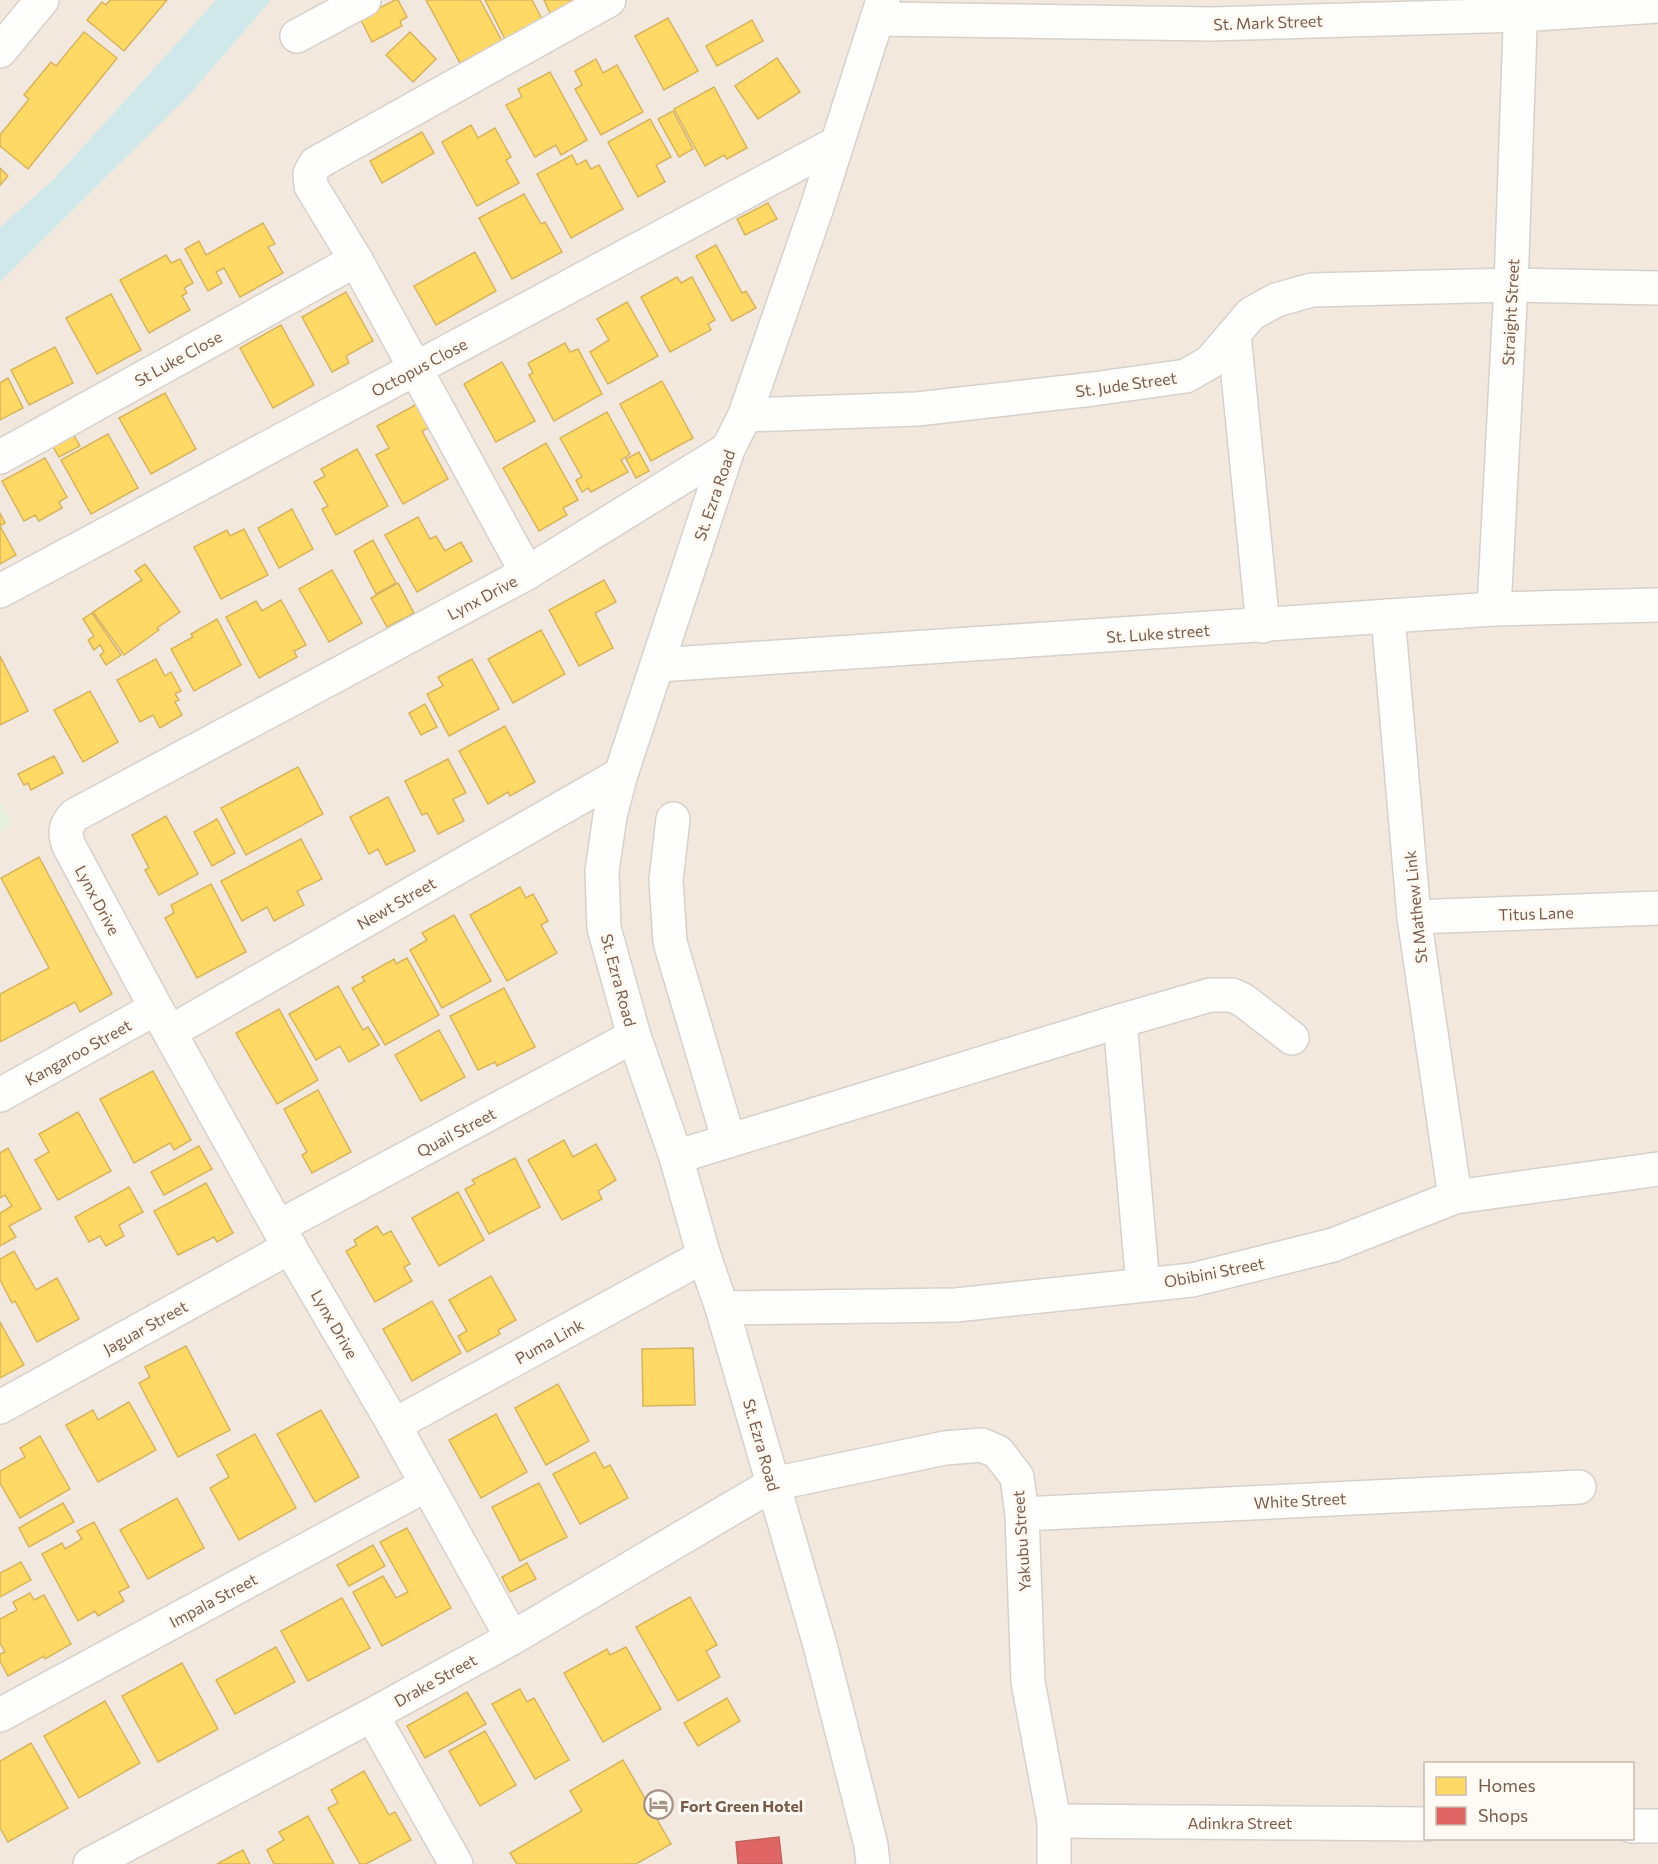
<svg xmlns="http://www.w3.org/2000/svg" width="1658" height="1864" font-family="Commissioner,sans-serif">
<rect width="100%" height="100%" fill="#f9f5f0"/>
<!-- residential -->
<g fill="#f2e8de" fill-rule="evenodd">
<path d="M0,0H216L53,180L0,227Z"/>
<path d="M271,0H1658V1864H0V282L190,94ZM1426,1764H1632V1838H1426Z"/>
</g>
<!-- green -->
<path fill="#e7f0db" d="M0,803L13,825L0,832Z"/>
<!-- water -->
<path fill="#d0e8ea" d="M216,0H271L190,94L0,282V227L53,180Z"/>
<!-- homes -->
<g fill="#ffd966" stroke="#d7b45e" stroke-width="1.5">
<path d="M110,0H167L124,51L87,20L102,2L106,5Z"/>
<path d="M395,0H398L407,17L400,21L402,26L372,42L360,18Z"/>
<path d="M426,0H480L502,41L460,63Z"/>
<path d="M485,0H532L542,19L505,39Z"/>
<path d="M544,0H575L550,13Z"/>
<path d="M668,18L698,71L664,90L635,36Z"/>
<path d="M752,20L763,41L717,66L706,46Z"/>
<path d="M84,32L117,58L28,169L0,146V135L29,99L24,95L51,62L56,66Z"/>
<path d="M410,32L436,59L413,82L386,55Z"/>
<path d="M777,58L800,92L758,119L735,86Z"/>
<path d="M596,59L603,73L617,65L643,112L601,135L575,89L582,85L575,71Z"/>
<path d="M550,72L587,140L561,155L556,145L535,157L506,105L522,97L518,89Z"/>
<path d="M714,87L747,148L727,159L724,155L705,166L674,109Z"/>
<path d="M673,111L693,149L679,157L658,119Z"/>
<path d="M650,119L671,157L656,165L665,182L638,197L608,142Z"/>
<path d="M471,125L478,138L495,128L511,157L506,160L519,183L477,206L442,142Z"/>
<path d="M422,132L434,153L382,183L370,161Z"/>
<path d="M572,155L577,165L586,160L591,169L599,165L623,209L571,238L537,174Z"/>
<path d="M0,168L8,176L0,185Z"/>
<path d="M524,194L541,224L545,222L562,252L512,279L479,218Z"/>
<path d="M768,203L777,219L745,235L737,219Z"/>
<path d="M263,223L275,244L268,247L283,273L240,297L224,268L216,272L222,283L208,291L185,249L199,241L206,255Z"/>
<path d="M716,245L742,293L746,291L756,308L732,321L696,256Z"/>
<path d="M475,252L496,291L436,325L414,286Z"/>
<path d="M166,255L171,263L180,259L193,283L184,288L187,293L182,296L190,310L149,333L120,280Z"/>
<path d="M677,277L681,283L692,277L715,320L708,324L711,330L670,352L641,297Z"/>
<path d="M346,292L373,341L346,356L349,363L332,372L302,317Z"/>
<path d="M111,294L141,350L97,374L66,318Z"/>
<path d="M627,302L658,356L608,384L590,352L609,340L597,319Z"/>
<path d="M281,325L314,385L273,408L240,348Z"/>
<path d="M565,343L570,352L578,349L602,394L554,421L529,375L533,373L528,363Z"/>
<path d="M55,347L73,383L29,405L11,370Z"/>
<path d="M502,362L535,421L496,442L464,384Z"/>
<path d="M8,378L23,408L0,420V383Z"/>
<path d="M662,381L693,438L651,461L620,404Z"/>
<path d="M165,393L196,449L151,474L119,418Z"/>
<path d="M417,404L430,427L422,431L448,479L403,504L376,455L389,448L377,426Z"/>
<path d="M607,412L630,454L621,460L628,472L591,492L588,488L582,492L576,480L582,477L560,438Z"/>
<path d="M72,432L80,446L59,457L51,443Z"/>
<path d="M108,434L138,488L91,514L61,460Z"/>
<path d="M546,443L578,500L563,508L567,515L539,531L503,468Z"/>
<path d="M357,449L388,506L336,535L322,509L328,506L314,482L325,476L321,469Z"/>
<path d="M639,452L649,471L636,478L626,459Z"/>
<path d="M45,458L67,497L59,502L62,508L39,521L35,515L24,521L2,481Z"/>
<path d="M292,509L313,549L279,568L258,528Z"/>
<path d="M0,513L5,523L0,526Z"/>
<path d="M418,517L430,539L436,536L445,551L461,542L472,561L417,592L385,535Z"/>
<path d="M0,526L16,555L0,564Z"/>
<path d="M244,529L268,575L221,599L194,547L227,530L230,536Z"/>
<path d="M373,540L396,583L376,594L354,551Z"/>
<path d="M145,564L180,612L157,628L159,630L124,655L93,612L142,580L135,571Z"/>
<path d="M332,570L362,623L329,642L299,589Z"/>
<path d="M604,580L616,602L595,613L613,648L579,666L549,610Z"/>
<path d="M398,583L414,613L387,627L371,598Z"/>
<path d="M281,600L306,645L294,651L297,657L259,678L226,617L256,601L262,611Z"/>
<path d="M92,613L121,655L106,665L100,655L104,652L100,645L94,650L88,640L94,636L83,619Z"/>
<path d="M217,619L241,665L194,691L171,649L193,637L191,634Z"/>
<path d="M541,630L565,674L513,703L488,659Z"/>
<path d="M0,656L28,711L0,725Z"/>
<path d="M156,659L165,676L171,672L181,691L175,694L179,700L175,702L182,715L160,728L153,715L140,722L117,680Z"/>
<path d="M472,659L499,709L449,736L427,694L443,686L438,677Z"/>
<path d="M90,691L118,742L83,762L54,710Z"/>
<path d="M425,704L437,727L421,735L409,713Z"/>
<path d="M505,726L535,782L510,796L508,792L488,804L459,751Z"/>
<path d="M54,756L63,773L31,790L28,783L24,785L18,774Z"/>
<path d="M448,759L466,793L453,799L464,821L438,834L427,813L422,815L405,781Z"/>
<path d="M298,767L323,814L246,855L221,808Z"/>
<path d="M388,797L415,851L386,865L378,849L369,854L350,817Z"/>
<path d="M166,816L198,874L159,895L145,870L149,868L132,835Z"/>
<path d="M217,819L235,853L212,866L194,832Z"/>
<path d="M301,839L322,879L297,891L304,905L274,921L267,907L242,921L221,881Z"/>
<path d="M39,857L112,994L80,1012L75,1002L0,1042V994L49,968L1,878Z"/>
<path d="M211,884L246,952L197,978L165,918L174,913L171,905Z"/>
<path d="M520,887L526,898L533,894L548,921L541,925L557,953L507,981L470,915Z"/>
<path d="M454,915L491,981L442,1008L410,950L427,940L422,933Z"/>
<path d="M407,958L439,1015L385,1045L352,988L365,981L362,977L394,959L396,964Z"/>
<path d="M338,986L363,1030L368,1027L379,1045L349,1062L340,1046L316,1060L289,1014Z"/>
<path d="M504,988L535,1047L497,1066L495,1062L478,1070L450,1016Z"/>
<path d="M279,1009L318,1080L277,1104L236,1033Z"/>
<path d="M439,1030L465,1077L421,1101L395,1055Z"/>
<path d="M153,1071L191,1140L174,1150L170,1143L134,1163L100,1099Z"/>
<path d="M318,1090L351,1152L312,1173L302,1155L307,1152L284,1109Z"/>
<path d="M78,1112L111,1171L58,1200L35,1160L49,1152L39,1134Z"/>
<path d="M564,1140L573,1157L596,1144L616,1180L598,1191L602,1199L562,1220L528,1160Z"/>
<path d="M199,1146L212,1169L164,1195L151,1172Z"/>
<path d="M8,1148L41,1209L9,1226L16,1237L0,1246V1213L12,1206L5,1195L0,1198V1153Z"/>
<path d="M515,1158L540,1207L489,1234L465,1189L475,1184L472,1180Z"/>
<path d="M206,1183L233,1233L217,1242L214,1237L178,1255L154,1211Z"/>
<path d="M129,1187L143,1212L119,1225L124,1236L106,1246L100,1236L89,1242L75,1217Z"/>
<path d="M458,1192L484,1240L439,1266L412,1218Z"/>
<path d="M377,1226L383,1235L391,1231L410,1264L404,1267L412,1281L375,1302L346,1251L357,1245L354,1240Z"/>
<path d="M14,1251L36,1290L57,1278L79,1319L37,1342L15,1301L12,1303L0,1280V1259Z"/>
<path d="M491,1276L516,1320L498,1330L500,1334L467,1352L458,1336L467,1331L449,1300Z"/>
<path d="M432,1301L461,1353L412,1381L383,1329Z"/>
<path d="M0,1322L24,1365L0,1378Z"/>
<path d="M186,1346L230,1430L178,1457L139,1383L150,1377L145,1367Z"/>
<path d="M693,1348L695,1405L643,1406L642,1349Z"/>
<path d="M558,1384L589,1441L546,1465L515,1408Z"/>
<path d="M129,1402L156,1450L98,1482L66,1425L93,1410L98,1420Z"/>
<path d="M321,1410L359,1477L315,1502L277,1434Z"/>
<path d="M496,1414L527,1472L481,1498L449,1440Z"/>
<path d="M255,1434L296,1508L239,1540L210,1488L229,1477L217,1455Z"/>
<path d="M40,1436L70,1489L20,1518L0,1483V1471L25,1457L20,1448Z"/>
<path d="M595,1452L604,1468L610,1465L628,1498L580,1524L553,1474Z"/>
<path d="M539,1483L567,1537L520,1561L492,1507Z"/>
<path d="M177,1498L204,1548L148,1579L120,1530Z"/>
<path d="M63,1503L74,1522L29,1547L19,1528Z"/>
<path d="M94,1522L129,1587L119,1592L124,1601L98,1616L95,1611L78,1621L42,1554L62,1543L65,1549L82,1539L77,1531Z"/>
<path d="M407,1528L451,1608L382,1646L353,1592L383,1576L396,1598L408,1592L380,1542Z"/>
<path d="M373,1545L385,1566L349,1586L337,1565Z"/>
<path d="M21,1562L31,1580L0,1597V1573Z"/>
<path d="M527,1563L536,1579L510,1592L502,1577Z"/>
<path d="M30,1593L34,1600L44,1595L71,1644L45,1659L44,1656L8,1676L0,1661V1654L5,1652L0,1643V1619L17,1610L13,1602Z"/>
<path d="M690,1597L717,1645L706,1651L720,1677L678,1701L636,1627Z"/>
<path d="M342,1598L370,1648L308,1681L281,1631Z"/>
<path d="M276,1647L295,1682L235,1714L216,1680Z"/>
<path d="M626,1647L661,1709L603,1742L564,1673L607,1649L610,1655Z"/>
<path d="M182,1663L218,1729L158,1762L122,1696Z"/>
<path d="M520,1689L527,1702L534,1698L569,1760L535,1779L492,1704Z"/>
<path d="M467,1692L486,1724L425,1758L407,1726Z"/>
<path d="M727,1698L740,1721L698,1746L684,1723Z"/>
<path d="M105,1701L140,1763L79,1798L44,1736Z"/>
<path d="M485,1731L516,1785L480,1806L449,1751Z"/>
<path d="M31,1743L68,1808L8,1842L0,1828V1761Z"/>
<path d="M623,1760L671,1844L636,1864H517L510,1853L582,1811L570,1791Z"/>
<path d="M364,1771L389,1815L395,1812L411,1840L366,1864H360L328,1808L338,1803L331,1790Z"/>
<path d="M308,1816L334,1864H274L267,1850L284,1840L279,1832Z"/>
<path d="M243,1850L250,1864H217Z"/>
</g>
<!-- shops -->
<path fill="#e06666" stroke="#c1635e" stroke-width="1.5" d="M779,1837L782,1864H738L736,1842Z"/>
<g fill="none" stroke-linecap="round" stroke-linejoin="round">
<defs>
<g id="minor">
<path d="M878,19L1211,24L1520,15L1658,6"/>
<path d="M297,36L364,0"/>
<path d="M0,51L42,0"/>
<path d="M1234,334L1263,626"/>
<path d="M745,415L917,409L1093,389L1186,376L1210,362L1251,314L1276,300L1312,290L1511,285L1658,288"/>
<path d="M0,457L356,260"/>
<path d="M527,573L356,260L311,186L310,174L315,164L609,0"/>
<path d="M0,591L837,143"/>
<path d="M1494,609L1511,285L1521,0"/>
<path d="M1388,616L1414,917L1455,1197"/>
<path d="M658,665L1494,609L1658,605"/>
<path d="M673,819L666,880L670,942L729,1141"/>
<path d="M1414,917L1658,908"/>
<path d="M1120,1021L1143,1285"/>
<path d="M170,1032L621,774"/>
<path d="M0,1095L156,1008"/>
<path d="M676,1157L1120,1021L1210,995H1232L1243,1000L1292,1038"/>
<path d="M278,1227L634,1036"/>
<path d="M722,1308L956,1305L1192,1280L1333,1245L1455,1197L1658,1169"/>
<path d="M0,1407L290,1247"/>
<path d="M394,1425L704,1256"/>
<path d="M1022,1514L1579,1487"/>
<path d="M512,1638L394,1425L278,1227L156,1008L69,846C64,833 65,825 75,815L527,573L728,449"/>
<path d="M0,1715L426,1485"/>
<path d="M372,1715L456,1864"/>
<path d="M1054,1821L1426,1824"/>
<path d="M1632,1826H1658"/>
<path d="M90,1864L372,1715L512,1638L773,1484L945,1448L982,1445L998,1452L1017,1477L1022,1514L1028,1682L1054,1821V1864"/>
<path d="M873,1864L871,1845L820,1645L722,1308L704,1256L676,1157L634,1036L604,928L602,871L610,816L621,774L728,449L745,415L817,207L883,0"/>
</g>
</defs>
<!-- minor casing -->
<use href="#minor" stroke="#d7d1cb" stroke-width="36"/>
<!-- minor -->
<use href="#minor" stroke="#fefefd" stroke-width="33"/>
</g>
<!-- icons -->
<defs>
<symbol id="hotel-ring" viewBox="-11 -11 22 22"><circle r="9.5" fill="#fffaf3" stroke="#a69286" stroke-width="1.5"/><path d="M-6-4.5h1.5V1H6V5H4.5V3h-9V5H-6ZM-4 0a1.8 1.8 0 1 1 3.6 0ZM.5 0V-2.5h3Q6-2.5 6 0Z" fill="#a69286"/></symbol>
</defs>
<g fill-rule="evenodd">
<use href="#hotel-ring" x="642" y="1788" width="33" height="33"/>
</g>
<g text-anchor="middle" dominant-baseline="central" stroke-width="6" stroke-linejoin="round" paint-order="stroke">
<!-- street labels -->
<g font-size="16" fill="#7a5c4d" stroke="#fffaf3">
<text transform="translate(1268 22) rotate(-2)">St. Mark Street</text>
<text transform="translate(1510 312) rotate(-87)">Straight Street</text>
<text transform="translate(178 358) rotate(-29)">St Luke Close</text>
<text transform="translate(419 367) rotate(-28)">Octopus Close</text>
<text transform="translate(1126 384) rotate(-8)">St. Jude Street</text>
<text transform="translate(714 495) rotate(-71)">St. Ezra Road</text>
<text transform="translate(482 597) rotate(-28)">Lynx Drive</text>
<text transform="translate(1158 633) rotate(-4)">St. Luke street</text>
<text transform="translate(98 900) rotate(62)">Lynx Drive</text>
<text transform="translate(396 903) rotate(-30)">Newt Street</text>
<text transform="translate(1415 907) rotate(-96)">St Mathew Link</text>
<text transform="translate(1536 913) rotate(-2)">Titus Lane</text>
<text transform="translate(619 980) rotate(75)">St. Ezra Road</text>
<text transform="translate(78 1052) rotate(-29)">Kangaroo Street</text>
<text transform="translate(456 1132) rotate(-28)">Quail Street</text>
<text transform="translate(1214 1272) rotate(-11)">Obibini Street</text>
<text transform="translate(335 1324) rotate(60)">Lynx Drive</text>
<text transform="translate(145 1327) rotate(-29)">Jaguar Street</text>
<text transform="translate(549 1341) rotate(-29)">Puma Link</text>
<text transform="translate(762 1445) rotate(74)">St. Ezra Road</text>
<text transform="translate(1300 1500) rotate(-3)">White Street</text>
<text transform="translate(1021 1541) rotate(-94)">Yakubu Street</text>
<text transform="translate(213 1600) rotate(-28)">Impala Street</text>
<text transform="translate(435 1680) rotate(-29)">Drake Street</text>
<text x="1240" y="1822">Adinkra Street</text>
</g>
<!-- poi labels -->
<g font-size="16" font-weight="bold" fill="#7a5c4d" stroke="#fffaf3" text-anchor="start">
<text x="680" y="1805">Fort Green Hotel</text>
</g>
</g>
<!-- legend -->
<rect x="1424" y="1762" width="210" height="78" fill="#fffaf3" stroke="#cabbb1" stroke-width="1.5"/>
<rect x="1436" y="1777" width="30" height="18" fill="#ffd966" stroke="#cabbb1" stroke-width="1.5"/>
<text x="1478" y="1792" font-size="18" fill="#7a5c4d">Homes</text>
<rect x="1436" y="1807" width="30" height="18" fill="#e06666" stroke="#cabbb1" stroke-width="1.5"/>
<text x="1478" y="1822" font-size="18" fill="#7a5c4d">Shops</text>
</svg>
